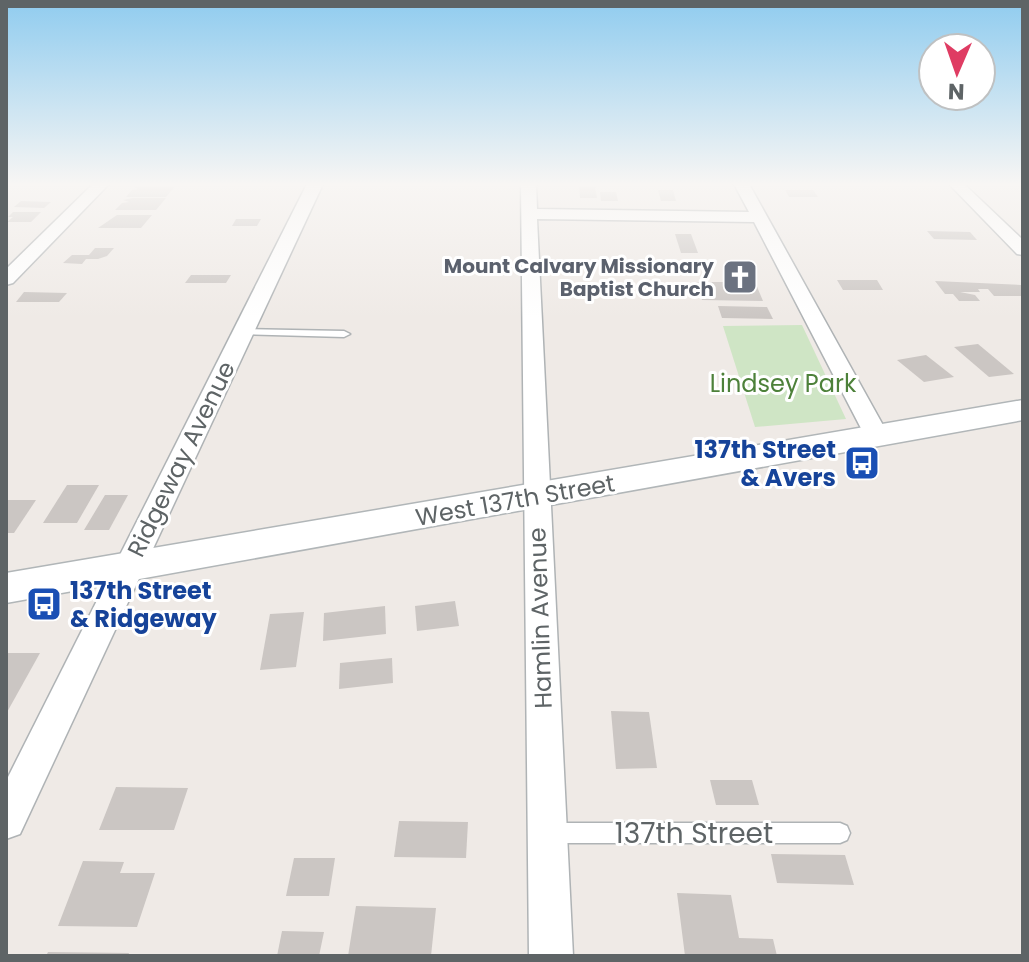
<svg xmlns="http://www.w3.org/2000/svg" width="1029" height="962" font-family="Poppins,sans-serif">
<rect width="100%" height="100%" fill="#efeae6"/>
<!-- green -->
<path fill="#cfe5c5" d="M802,325L846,419L755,427L723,326Z"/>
<!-- building -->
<g fill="#cbc6c3">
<path d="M143,186H175L166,197H126L132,190L139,189L134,188Z"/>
<path d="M579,186H595L597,198H580Z"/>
<path d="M658,190H673L676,201H661Z"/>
<path d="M785,190H813L818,197H789Z"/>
<path d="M600,192H616L618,201H601Z"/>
<path d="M133,198H166L156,210H115L122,203L129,202L123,200Z"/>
<path d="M21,201L51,202L44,208L14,207Z"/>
<path d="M13,212H41L31,222H7L13,217H8Z"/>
<path d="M117,215H152L141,228H98Z"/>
<path d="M236,219H261L257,226H232Z"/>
<path d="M927,231L970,232L977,240L934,239Z"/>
<path d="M675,234H691L698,253H681Z"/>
<path d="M95,248H114L107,256L98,259H86L82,264L63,263L72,255H89Z"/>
<path d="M191,275H231L226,283H185Z"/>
<path d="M837,280H877L883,290H843Z"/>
<path d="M935,281L1021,285L1023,296H994L988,289H978L980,292H960L975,295L980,301H959L953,294H945Z"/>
<path d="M696,282H755L763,301L702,300Z"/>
<path d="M24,292L67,293L59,302H16Z"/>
<path d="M718,306L767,307L773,319L722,318Z"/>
<path d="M978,344L1014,374L989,377L954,347Z"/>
<path d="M926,355L954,377L924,382L897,360Z"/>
<path d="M67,485H99L77,523H43Z"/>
<path d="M105,495H128L109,530H84Z"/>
<path d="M6,500H36L14,533H6Z"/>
<path d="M455,601L459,626L417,631L415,606Z"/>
<path d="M385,606L386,634L323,641L324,613Z"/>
<path d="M304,612L296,667L260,670L270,614Z"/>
<path d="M6,653H40L6,714Z"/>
<path d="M392,658L393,683L339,689L340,663Z"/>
<path d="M611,711L649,712L657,768L616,769Z"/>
<path d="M710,780H752L759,805H716Z"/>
<path d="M116,787L188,788L174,830H99Z"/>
<path d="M399,821L468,822L466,858L394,857Z"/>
<path d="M771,854L845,855L854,885L777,883Z"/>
<path d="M294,858H335L329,896H286Z"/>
<path d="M83,861L124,862L120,873H155L137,927L58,926Z"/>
<path d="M677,893L731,895L739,938L773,939L777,956H685Z"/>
<path d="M356,906L436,908L431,956H348Z"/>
<path d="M282,931L324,932L319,956H277Z"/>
<path d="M48,952L129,953L128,956H46Z"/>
</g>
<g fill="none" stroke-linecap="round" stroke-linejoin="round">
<defs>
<g id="service">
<path d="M242,329L344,331L350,334L344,337L238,334L236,332Z"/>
<path d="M549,823H840L847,826L850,833L847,840L840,843H549L542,840L539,833L542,826Z"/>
</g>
<g id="minor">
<path d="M93,184H109L13,283L6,285V269Z"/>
<path d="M307,184H323L20,834L6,839V781Z"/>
<path d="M521,184H536L537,209L749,212L734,184H749L889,436L886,441H868L865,436L754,222L537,219L573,956H529Z"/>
<path d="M949,184H964L1023,240V255L1017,254Z"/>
</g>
<path id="secondary" d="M1023,400V420L6,603V573Z"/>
</defs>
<!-- service casing -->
<use href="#service" stroke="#afb3b5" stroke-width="3"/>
<!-- minor casing -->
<use href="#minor" stroke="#afb3b5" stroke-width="3"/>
<!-- secondary casing -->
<use href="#secondary" stroke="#b1b6b8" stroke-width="3"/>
<!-- service -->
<use href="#service" fill="#fff" fill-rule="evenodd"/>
<!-- minor -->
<use href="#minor" fill="#fff" fill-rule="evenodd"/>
<!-- secondary -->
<use href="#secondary" fill="#fff" fill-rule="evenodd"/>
</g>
<!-- sky -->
<linearGradient id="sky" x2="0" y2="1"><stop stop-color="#90ccef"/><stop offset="0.58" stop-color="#f8f6f4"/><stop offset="1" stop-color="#f8f6f4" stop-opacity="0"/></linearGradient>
<rect width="1029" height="318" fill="url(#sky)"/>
<!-- icons -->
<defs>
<symbol id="church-square" viewBox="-11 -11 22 22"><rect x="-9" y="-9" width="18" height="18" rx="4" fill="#6b7280" stroke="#fff"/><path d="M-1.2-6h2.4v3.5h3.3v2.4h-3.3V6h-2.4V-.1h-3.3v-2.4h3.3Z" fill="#fff"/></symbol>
<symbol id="bus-square" viewBox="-11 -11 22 22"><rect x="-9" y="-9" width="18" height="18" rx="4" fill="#1a4fb4" stroke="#fff"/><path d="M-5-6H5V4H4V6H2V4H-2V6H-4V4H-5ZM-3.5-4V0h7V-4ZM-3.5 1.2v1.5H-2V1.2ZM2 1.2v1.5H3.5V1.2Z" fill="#fff"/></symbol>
</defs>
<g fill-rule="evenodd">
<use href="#church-square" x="720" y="257" width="40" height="40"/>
<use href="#bus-square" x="842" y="443" width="40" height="40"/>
<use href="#bus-square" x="24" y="584" width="40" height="40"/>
</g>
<g text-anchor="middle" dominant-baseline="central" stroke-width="6" stroke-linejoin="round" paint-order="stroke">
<!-- far-worship labels -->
<g font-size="20" font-weight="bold" fill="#5b616d" stroke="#fff" text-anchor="end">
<text x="714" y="266">Mount Calvary Missionary<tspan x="714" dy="23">Baptist Church</tspan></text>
</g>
<!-- park labels -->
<g font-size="24" fill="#4d813a" stroke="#fff">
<text x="783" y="383">Lindsey Park</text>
</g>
<!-- transit labels -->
<g font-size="24" font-weight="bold" fill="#164399" stroke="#fff" text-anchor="end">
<text x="836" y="449">137th Street<tspan x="836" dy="28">&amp; Avers</tspan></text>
<text x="70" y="590" text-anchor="start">137th Street<tspan x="70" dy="28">&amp; Ridgeway</tspan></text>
</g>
<!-- street labels -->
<g font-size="24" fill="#5e6466" stroke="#fff">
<text transform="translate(181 459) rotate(-64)">Ridgeway Avenue</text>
<text transform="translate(515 500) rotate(-10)">West 137th Street</text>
<text transform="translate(540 618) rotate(-92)">Hamlin Avenue</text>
</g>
<!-- near-street labels -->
<g font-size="28" fill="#5e6466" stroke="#fff">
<text x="694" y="833">137th Street</text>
</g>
</g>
<!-- border -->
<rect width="1029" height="962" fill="none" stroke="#5e6466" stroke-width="16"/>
<!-- north arrow -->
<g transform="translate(957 72) rotate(182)"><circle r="38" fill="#ffffff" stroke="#bfc1c2" stroke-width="2"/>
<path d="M0-6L14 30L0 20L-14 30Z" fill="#df3c63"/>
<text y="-12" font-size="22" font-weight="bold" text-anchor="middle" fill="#5e6466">N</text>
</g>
</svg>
